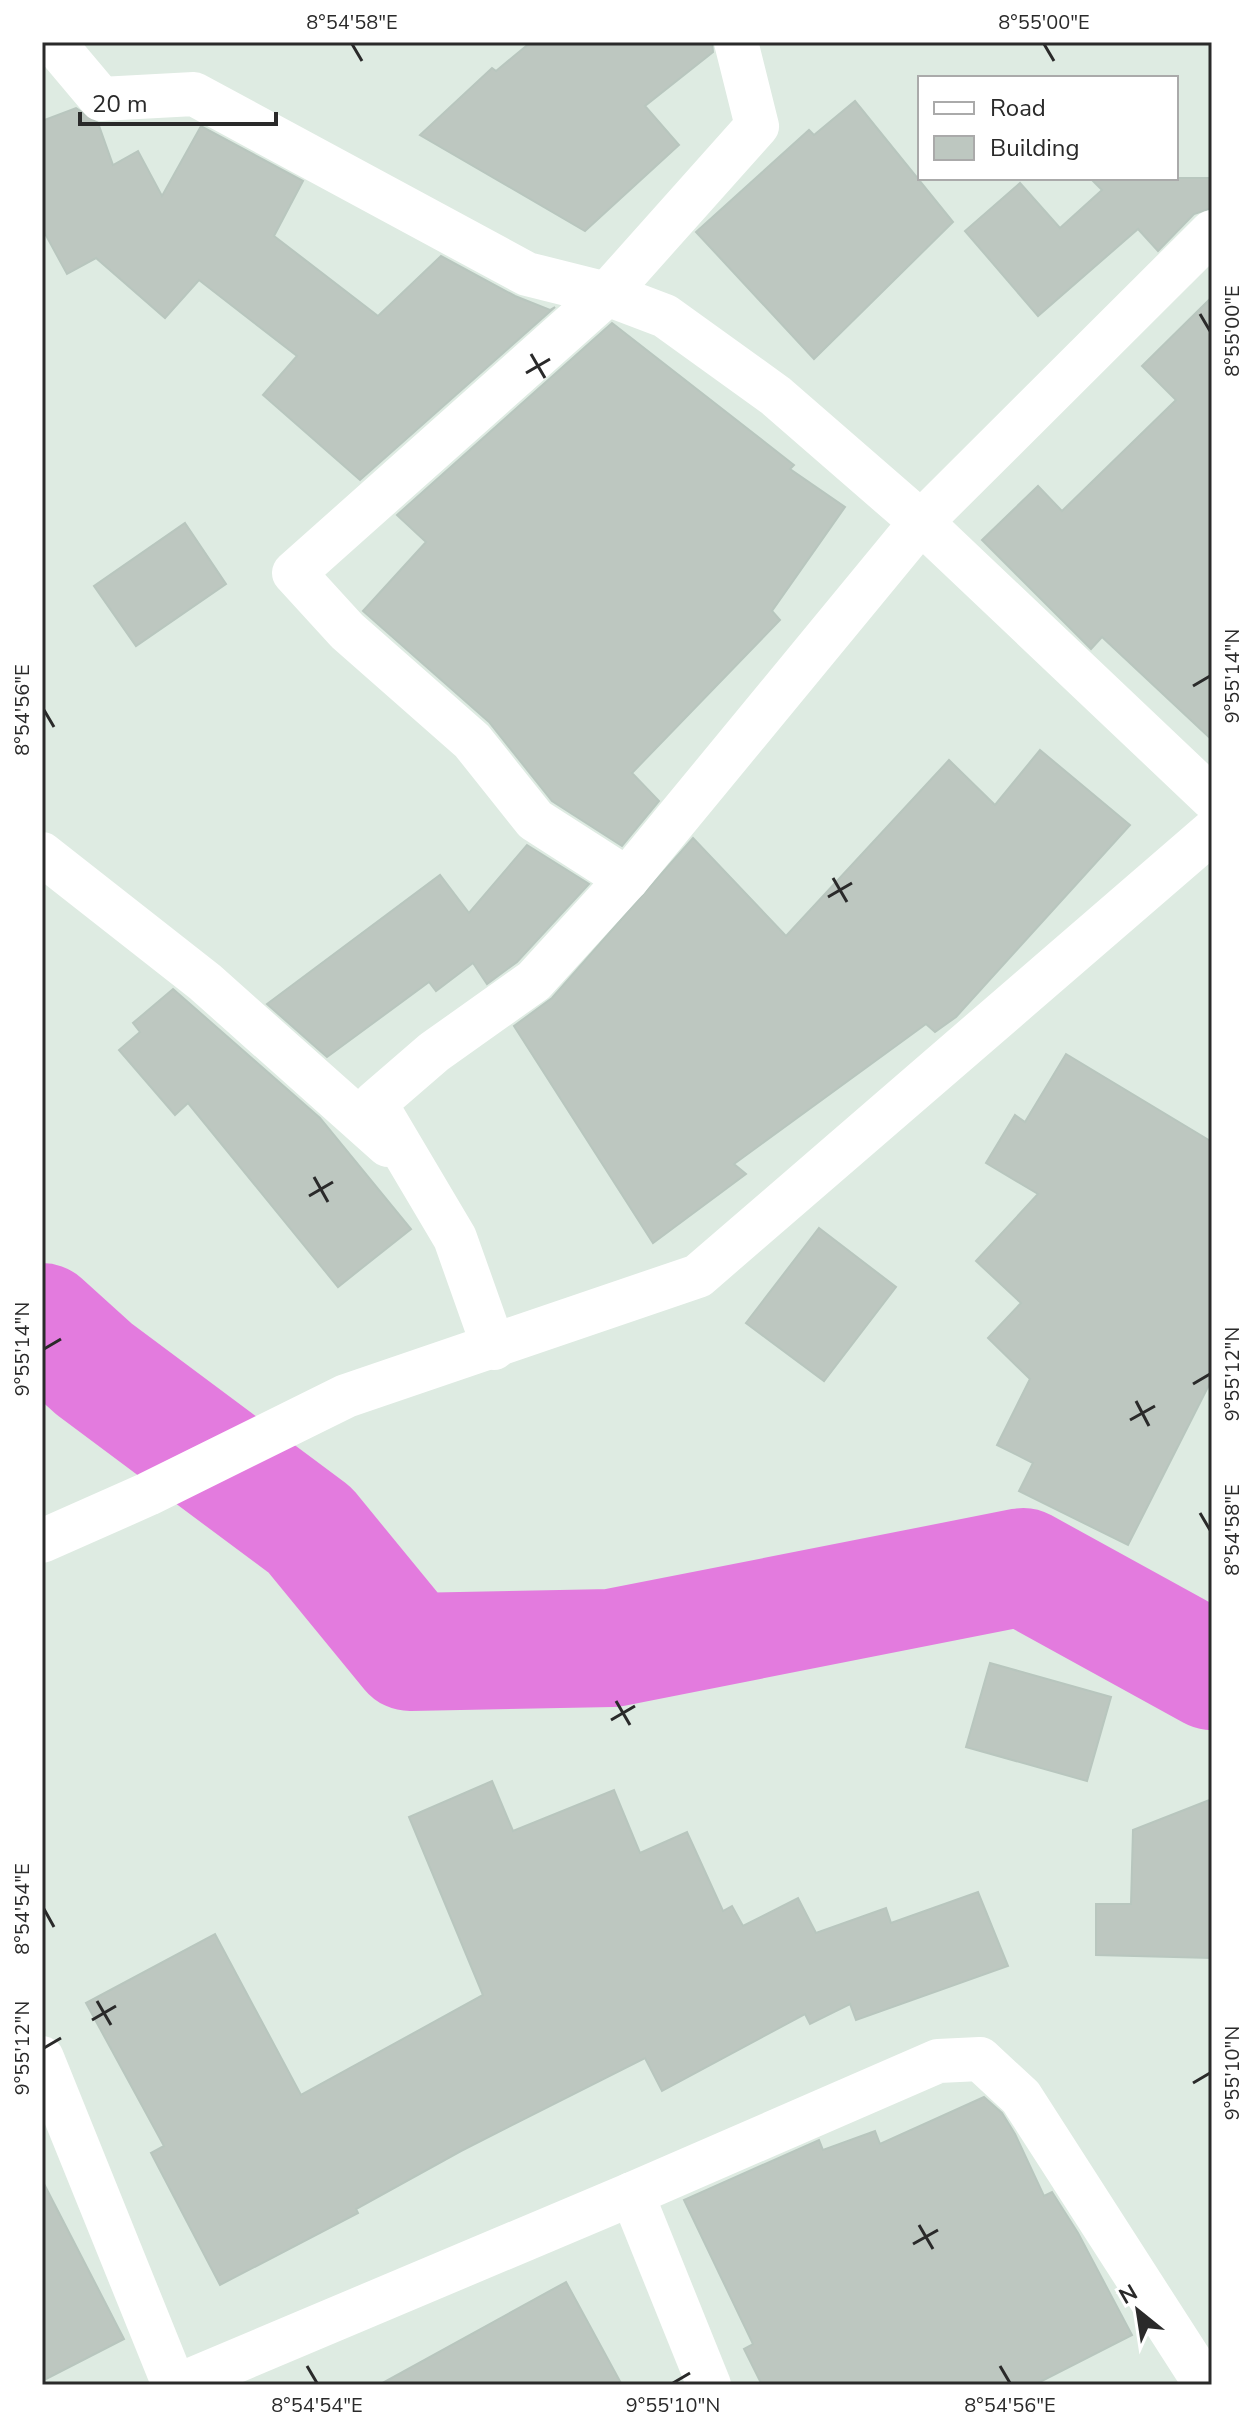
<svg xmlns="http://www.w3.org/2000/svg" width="1254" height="2427" font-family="'Nunito Sans',sans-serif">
<rect width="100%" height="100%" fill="#deebe2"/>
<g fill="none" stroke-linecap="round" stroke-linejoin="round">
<!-- river -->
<path stroke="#e37bde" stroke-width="118" d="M42,1322L94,1369L310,1530L410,1652L612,1648L1023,1567L1212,1671"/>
</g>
<!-- building -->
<g fill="#bdc7c0" stroke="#b8c6be" stroke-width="2">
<path d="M531,42H712L713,52L645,106L679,145L585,231L420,135L492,68L496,71Z"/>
<path d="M855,101L953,222L814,359L696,232L809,130L814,135Z"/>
<path d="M76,108L98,123L113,165L138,151L162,196L201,126L303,181L274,236L378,316L441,256L515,296L550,310L555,307L360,480L263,395L297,356L199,280L165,318L96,258L67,274L42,228V121Z"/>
<path d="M1090,178H1212V208L1194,214L1158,251L1138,229L1038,316L965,231L1020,183L1060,228L1102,190Z"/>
<path d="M1212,297V740L1102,637L1091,649L982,540L1038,486L1062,511L1176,400L1142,366Z"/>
<path d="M612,323L794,465L790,469L845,507L772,611L780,620L632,773L659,801L622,846L552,801L489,722L363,611L426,542L397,515Z"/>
<path d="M185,523L226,584L136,646L94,586Z"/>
<path d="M1040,750L1130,825L956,1017L935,1032L926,1024L734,1164L746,1174L653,1243L514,1026L552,998L693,838L786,936L949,760L995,805Z"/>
<path d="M527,845L589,884L517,962L487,984L473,963L436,991L429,982L327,1057L267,1004L440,875L469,913Z"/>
<path d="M173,989L320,1118L411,1229L338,1287L188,1103L175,1115L119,1050L140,1032L133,1023Z"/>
<path d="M1066,1054L1212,1142V1379L1128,1545L1019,1491L1033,1463L997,1445L1030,1379L988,1338L1021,1303L976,1261L1038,1194L986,1163L1015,1115L1025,1122Z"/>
<path d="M819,1228L896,1287L824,1381L746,1323Z"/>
<path d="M990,1663L1111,1697L1087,1781L966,1747Z"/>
<path d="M492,1781L513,1831L614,1790L640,1853L687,1832L723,1911L732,1906L743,1926L798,1898L816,1933L886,1908L891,1923L978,1892L1008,1966L856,2020L850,2004L810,2024L805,2014L662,2091L645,2058L461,2151L356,2209L358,2213L220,2285L151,2153L164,2146L86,2003L215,1934L301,2095L483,1995L409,1817Z"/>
<path d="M1212,1799V1958L1096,1955V1904H1131L1133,1830Z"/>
<path d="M984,2097L1002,2113L1015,2134L1044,2196L1052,2192L1078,2233L1132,2335L1034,2385H762L744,2349L753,2344L684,2200L819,2140L823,2150L875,2131L880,2144Z"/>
<path d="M42,2180L124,2339L42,2381Z"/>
<path d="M566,2282L622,2385H379Z"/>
</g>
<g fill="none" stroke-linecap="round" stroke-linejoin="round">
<!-- street -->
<g stroke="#fff" stroke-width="44">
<path d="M53,42L101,99L194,94L527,274L607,294L665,316L776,396L921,522L1212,798"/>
<path d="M42,854L205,982L388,1145"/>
<path d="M627,879L535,820L472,741L347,631L294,573L607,294L757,126L736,42"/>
<path d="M494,1348L455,1238L375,1103L434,1052L534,981L627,879L921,522L1212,232"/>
<path d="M42,1541L148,1494L346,1396L698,1276L1212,832"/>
<path d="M42,2058L174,2385"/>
<path d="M632,2194L709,2385"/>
<path d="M179,2385L632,2194L938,2061L980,2059L1021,2097L1206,2385"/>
</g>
</g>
<!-- ticks -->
<path fill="none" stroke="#2a2a2a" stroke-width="3" d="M352,44L362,61M1044,44L1054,61M1200,314L1210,331M531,354L545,378M526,373L550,359M1193,686L1210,676M44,710L54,727M833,878L847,902M828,897L852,883M314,1177L328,1202M309,1196L333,1182M44,1349L61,1339M1193,1384L1210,1374M1136,1401L1149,1426M1130,1420L1155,1406M1200,1513L1210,1530M616,1701L630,1725M611,1720L635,1706M44,1909L54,1927M97,2001L111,2025M92,2020L116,2006M44,2048L61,2038M1193,2083L1210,2073M919,2225L933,2249M913,2244L938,2230M307,2366L317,2383M1000,2366L1010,2383M673,2383L690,2373"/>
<!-- border -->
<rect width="1254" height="2427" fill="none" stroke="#ffffff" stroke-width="88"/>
<!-- legend -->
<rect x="918" y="76" width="260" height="104" fill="#ffffff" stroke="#aaaaaa" stroke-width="2"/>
<rect x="934" y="102" width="40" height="12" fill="#ffffff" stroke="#aaaaaa" stroke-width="2"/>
<text x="990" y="116" font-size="24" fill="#2a2a2a">Road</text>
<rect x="934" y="136" width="40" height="24" fill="#bdc7c0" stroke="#aaaaaa" stroke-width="2"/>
<text x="990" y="156" font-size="24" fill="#2a2a2a">Building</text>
<!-- north arrow -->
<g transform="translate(1138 2311) rotate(330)" stroke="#ffffff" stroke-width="6" paint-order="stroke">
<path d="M0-6L14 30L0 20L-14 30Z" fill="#2a2a2a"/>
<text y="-12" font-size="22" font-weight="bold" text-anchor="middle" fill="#2a2a2a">N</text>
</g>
<!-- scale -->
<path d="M80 112v12h196v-12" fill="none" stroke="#2a2a2a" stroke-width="4"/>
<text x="92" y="112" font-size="24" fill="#2a2a2a" stroke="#ffffff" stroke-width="6" paint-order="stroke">20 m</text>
<rect x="44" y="44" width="1166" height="2339" fill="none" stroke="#2a2a2a" stroke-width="3"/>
<g font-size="20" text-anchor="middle" fill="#2a2a2a">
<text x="352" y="29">8°54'58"E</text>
<text x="1044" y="29">8°55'00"E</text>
<text transform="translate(1232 331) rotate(-90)" y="7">8°55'00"E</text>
<text transform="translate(1232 676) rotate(-90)" y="7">9°55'14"N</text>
<text transform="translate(22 710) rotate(-90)" y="7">8°54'56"E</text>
<text transform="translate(22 1349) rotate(-90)" y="7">9°55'14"N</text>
<text transform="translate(1232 1374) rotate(-90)" y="7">9°55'12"N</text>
<text transform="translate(1232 1530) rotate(-90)" y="7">8°54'58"E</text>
<text transform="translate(22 1909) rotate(-90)" y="7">8°54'54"E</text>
<text transform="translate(22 2048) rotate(-90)" y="7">9°55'12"N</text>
<text transform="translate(1232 2073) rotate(-90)" y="7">9°55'10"N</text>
<text x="317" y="2412">8°54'54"E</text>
<text x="673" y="2412">9°55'10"N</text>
<text x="1010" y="2412">8°54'56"E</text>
</g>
</svg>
